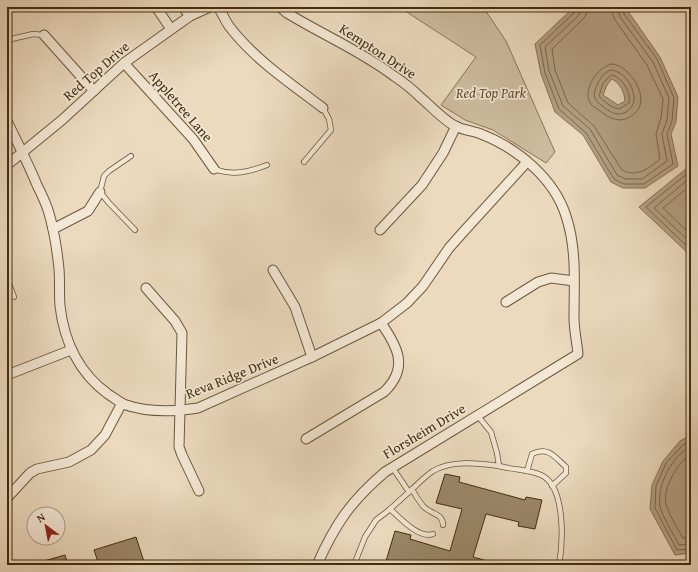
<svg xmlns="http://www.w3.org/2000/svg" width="698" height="572" font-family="'Gentium Book Plus',serif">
<rect width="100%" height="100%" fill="#ecdabf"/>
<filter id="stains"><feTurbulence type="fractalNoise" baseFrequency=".005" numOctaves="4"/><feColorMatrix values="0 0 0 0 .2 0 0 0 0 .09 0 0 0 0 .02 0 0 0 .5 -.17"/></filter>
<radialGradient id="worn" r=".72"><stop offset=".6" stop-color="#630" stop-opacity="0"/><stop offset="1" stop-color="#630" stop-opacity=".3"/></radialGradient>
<!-- green -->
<path fill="#cfbda1" stroke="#897558" d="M399,7H483L506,41L555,152L546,163L493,130L465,120L441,105L476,57Z"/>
<!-- water -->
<g fill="#b39f83" stroke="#867154" fill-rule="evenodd">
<path d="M574,7H625L660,57L678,97L676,122L671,134L678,166L645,188H623L611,182L583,135L555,112L541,74L535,44ZM612,79C621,84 624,92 625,101L618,105L603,95L607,85Z"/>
<path d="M687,168H691V256L639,207Z"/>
<path d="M691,435V553L675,555L650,509L652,485L663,461L680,441Z"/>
</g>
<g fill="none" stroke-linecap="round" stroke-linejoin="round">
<!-- shore -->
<g stroke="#7b6648" stroke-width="1">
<path d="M576,7L575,12L540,45L545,73L559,109L586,133L614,179L624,184H644L673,164L667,134L672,121L674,98L657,59L624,14L622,7"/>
<path d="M582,7L579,15L545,47L549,71L563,106L590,129L617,175L625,179H642L667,161L662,134L667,120L669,98L653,62L620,17L617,7"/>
<path d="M588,7L587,12L584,18L552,49L555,70L568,103L594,126L622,170C636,178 650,168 660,159L656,134L661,118L663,99L647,65L615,20L612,13L611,7"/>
<path d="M613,64C631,67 650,98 636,112C623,125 612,120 600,111C596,108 591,106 589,101C584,87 599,65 613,64Z"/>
<path d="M611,70C624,71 633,85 634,97C635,106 627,115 617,114C612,114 596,103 595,98C593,93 596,87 598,83C601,77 605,72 611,70Z"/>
<path d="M612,75C623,78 631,92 629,103L619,109C612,108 603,101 599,96L603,83Z"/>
<path d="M691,172L688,173L646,207L691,250"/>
<path d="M691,177L654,208L691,243"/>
<path d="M691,185L663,208L691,235"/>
<path d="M691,440L683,445L666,463L656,486L655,508L677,550L691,549"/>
<path d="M691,446C672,456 657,484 660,506C660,512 675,537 679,545L691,544"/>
<path d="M691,453C678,463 660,490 667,507C671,518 677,528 683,538H691"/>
</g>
</g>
<!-- building -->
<g fill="#9b876a" stroke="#432d0e">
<path d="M445,474L460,477L459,482L525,500L526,497L542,500L535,529L518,526L519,522L486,514L473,557L495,563L494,565H418L403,561L402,565L386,561L395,531L411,535L410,539L450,551L462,509L436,503Z"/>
<path d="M136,537L145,565H99L94,550Z"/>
<path d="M65,555L68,565H37V563Z"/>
</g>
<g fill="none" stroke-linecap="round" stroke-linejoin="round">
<defs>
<g id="service">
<path d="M7,40L33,34L44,35"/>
<path d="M131,156L109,171L104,176L100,192L109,203L135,230"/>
<path d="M304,162L331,130L329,119L323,108"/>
<path d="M214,169C233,176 249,172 267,165"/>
<path d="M7,278L14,297"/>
<path d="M477,415L491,432L497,453L499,466C513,470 528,469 541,475C566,486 563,543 559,565"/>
<path d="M527,471L532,454C548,446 555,457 566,467V473L552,486"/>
<path d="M412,489C415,495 419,501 423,506C430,514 443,513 443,525"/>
<path d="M409,492C417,485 424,477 433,471C452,460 478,463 499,466"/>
<path d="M390,509C400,518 419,539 433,534"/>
<path d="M354,565L365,537L376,520L389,510L409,492L392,467"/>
</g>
<g id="minor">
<path d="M156,7L171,29"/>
<path d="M183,7L190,16"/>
<path d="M218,7C222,13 225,20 229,26C254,59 290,83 323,108"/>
<path d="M280,7L287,13C323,35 361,51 394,76C403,82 412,89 420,97C432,107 442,119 455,126C463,130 473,131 481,134C517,148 554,178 566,216C577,249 574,283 574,318C574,330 577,342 578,354L385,472C351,501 335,524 317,565"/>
<path d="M44,35L94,91"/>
<path d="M124,63L193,139L214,169"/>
<path d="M7,121C17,142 28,163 37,185C41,193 45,201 48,210C54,229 57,249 59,269C60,281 59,294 60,306C64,341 79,373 108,394C113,397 118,401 123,404C148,413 173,412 198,408L312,357L381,323L407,303L423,286L449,248L465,230L527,162"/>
<path d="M7,165L62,120L124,63L190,16L210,7"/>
<path d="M53,229L88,211L100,192"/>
<path d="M380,230L422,185L443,153L456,126"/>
<path d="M273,270L295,307L312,357"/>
<path d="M146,288L175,321L182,333L179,447L182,455L199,491"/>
<path d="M506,302L538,282L551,278L574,281"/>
<path d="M7,375L71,350"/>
<path d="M306,439L384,392C409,368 398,347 381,323"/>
<path d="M7,498L30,473L37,469L69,462L91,450L105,435L122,403"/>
</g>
</defs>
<!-- service casing -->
<use href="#service" stroke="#6d583a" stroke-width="6"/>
<!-- minor casing -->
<use href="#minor" stroke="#6d583a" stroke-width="11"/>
<!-- service -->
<use href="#service" stroke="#f3e7d5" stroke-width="4.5"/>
<!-- minor -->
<use href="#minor" stroke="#f3e7d5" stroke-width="9"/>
</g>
<g text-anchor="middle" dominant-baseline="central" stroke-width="3.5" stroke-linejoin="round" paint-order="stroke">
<!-- street labels -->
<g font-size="14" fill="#432d0e" stroke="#f3e7d5">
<text transform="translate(378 51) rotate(33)">Kempton Drive</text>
<text transform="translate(96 71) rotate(-41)">Red Top Drive</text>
<text transform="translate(181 106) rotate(49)">Appletree Lane</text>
<text transform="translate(232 376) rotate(-22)">Reva Ridge Drive</text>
<text transform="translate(424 431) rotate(-31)">Florsheim Drive</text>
</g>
<!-- park labels -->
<g font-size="14" font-style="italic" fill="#5f4a2b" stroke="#f3e7d5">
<text x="491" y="93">Red Top Park</text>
</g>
</g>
<!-- margin -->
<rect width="698" height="572" fill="none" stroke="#ecdabf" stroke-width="24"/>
<rect x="8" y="8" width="682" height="556" fill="none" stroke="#432d0e" stroke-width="2"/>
<rect x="12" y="12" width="674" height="548" fill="none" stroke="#432d0e"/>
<!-- north arrow -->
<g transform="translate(46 526) rotate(328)"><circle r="19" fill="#f3e7d5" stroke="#ad9d85"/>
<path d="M0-3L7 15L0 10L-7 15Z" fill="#8f2418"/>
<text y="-6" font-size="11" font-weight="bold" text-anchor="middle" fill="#432d0e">N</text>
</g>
<rect width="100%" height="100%" filter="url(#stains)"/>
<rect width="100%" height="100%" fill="url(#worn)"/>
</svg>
